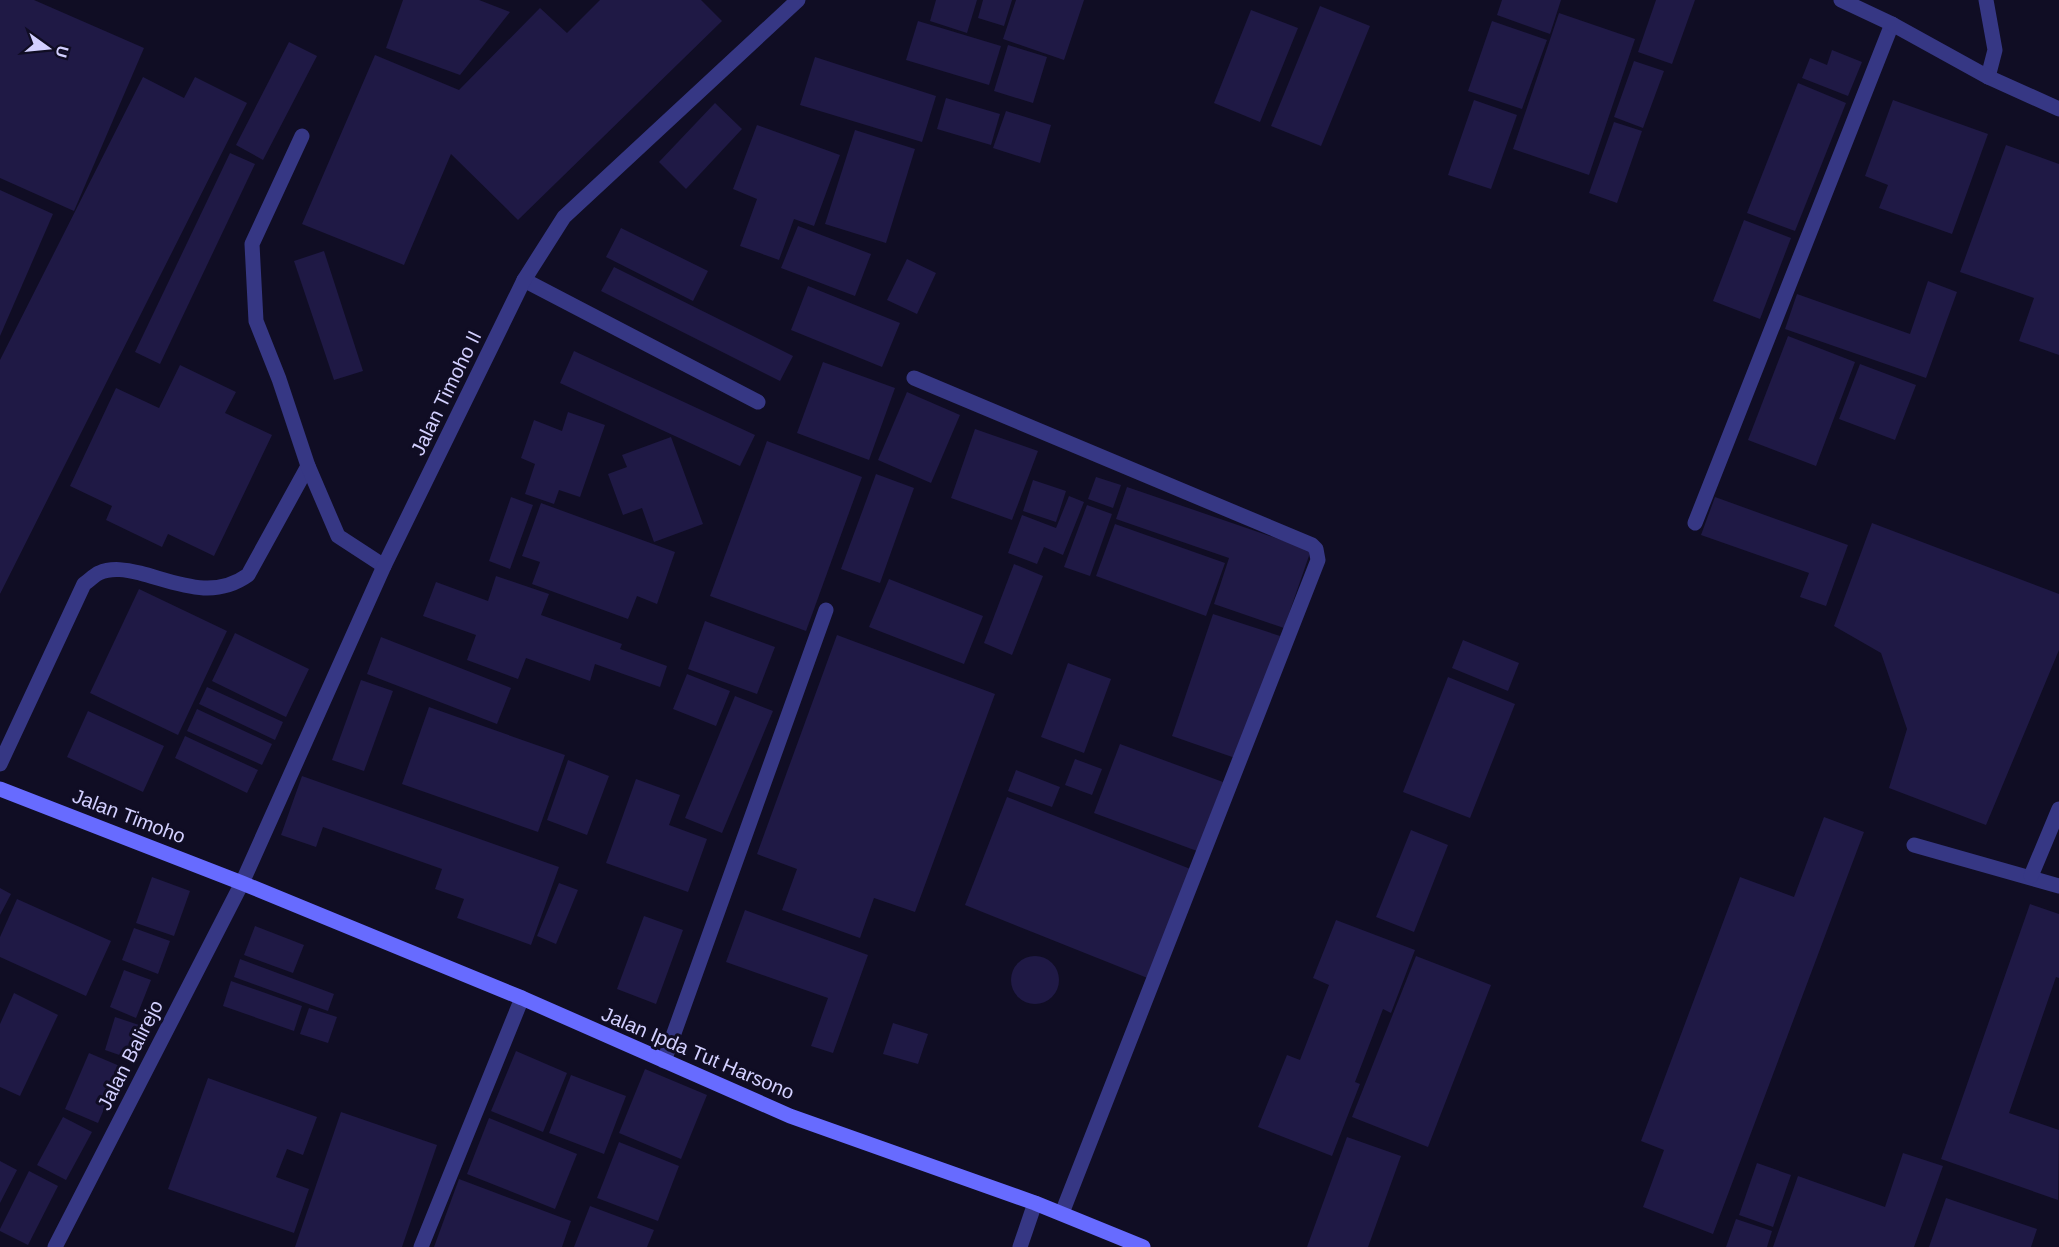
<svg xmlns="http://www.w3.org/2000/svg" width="2059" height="1247" font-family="Helvetica,sans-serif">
<rect width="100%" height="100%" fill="#100d24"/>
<!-- building -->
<g fill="#1f1945">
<path d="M0,0H34L144,48L74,211L0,178Z"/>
<path d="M403,0H479L510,12L460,75L386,48Z"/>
<path d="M600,0H701L722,21L518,220L451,154L404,265L302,224L375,55L459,90L540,8L567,33Z"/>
<path d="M936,0H977L967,33L930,21Z"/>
<path d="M983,0H1012L1004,26L978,18Z"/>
<path d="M1016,0H1084L1064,60L1003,39Z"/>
<path d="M1502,0H1561L1550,34L1497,15Z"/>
<path d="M1656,0H1695L1672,64L1638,52Z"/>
<path d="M1320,6L1370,26L1321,146L1271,126Z"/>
<path d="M1251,10L1298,28L1260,122L1214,103Z"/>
<path d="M1559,13L1635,39L1589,175L1513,149Z"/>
<path d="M918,21L1001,46L989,85L906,60Z"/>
<path d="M1492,21L1547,40L1522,109L1468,91Z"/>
<path d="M289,42L317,56L263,160L236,145Z"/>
<path d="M1008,45L1047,57L1033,103L994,91Z"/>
<path d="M1832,50L1862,62L1848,96L1802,78L1810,58L1827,65Z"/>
<path d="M815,57L936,96L922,142L800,105Z"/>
<path d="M1634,61L1664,71L1643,128L1614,117Z"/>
<path d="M143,77L184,98L195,77L247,103L0,594V360Z"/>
<path d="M1798,83L1846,103L1795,231L1747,213Z"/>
<path d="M946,98L1000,114L991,145L937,129Z"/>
<path d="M1474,100L1517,115L1491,189L1448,175Z"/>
<path d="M1893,100L1988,134L1952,234L1879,208L1888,185L1865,176Z"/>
<path d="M715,103L742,129L686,189L659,162Z"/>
<path d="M1006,111L1051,125L1040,163L993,148Z"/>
<path d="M1614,122L1642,131L1617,203L1589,193Z"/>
<path d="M757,125L840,155L814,226L794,219L779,260L740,246L757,199L733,189Z"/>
<path d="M855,130L915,149L886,243L825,224Z"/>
<path d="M2006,145L2059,164V355L2019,341L2034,298L1960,272Z"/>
<path d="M230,153L255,164L160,364L135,352Z"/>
<path d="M0,190L53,214L0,336Z"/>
<path d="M1744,220L1791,238L1760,319L1713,301Z"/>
<path d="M798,226L871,254L855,296L781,268Z"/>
<path d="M621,228L708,271L693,301L606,257Z"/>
<path d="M324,251L363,371L334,380L294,261Z"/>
<path d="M907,259L936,273L917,314L887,300Z"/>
<path d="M614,267L793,356L780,381L601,291Z"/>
<path d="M1928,281L1957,292L1926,378L1785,329L1797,294L1910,334Z"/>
<path d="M808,286L900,323L882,367L791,330Z"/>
<path d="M1788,336L1855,362L1816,466L1748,440Z"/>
<path d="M574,351L755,435L740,466L560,383Z"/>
<path d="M823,362L895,388L869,460L797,433Z"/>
<path d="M1860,364L1916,385L1895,440L1839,419Z"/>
<path d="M180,365L236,392L225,413L272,435L214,556L168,534L162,547L106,520L112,506L70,486L116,388L159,408Z"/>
<path d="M907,392L960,415L931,483L878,460Z"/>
<path d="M568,412L605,425L580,497L559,490L554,504L525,494L535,464L521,458L534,420L562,431Z"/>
<path d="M975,429L1038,451L1012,520L951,498Z"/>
<path d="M671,437L703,524L654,542L642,508L623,515L608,474L627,467L622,455Z"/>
<path d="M767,441L862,477L806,631L710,596Z"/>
<path d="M876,474L914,488L880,583L841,569Z"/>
<path d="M1096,477L1121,485L1113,508L1088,499Z"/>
<path d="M1033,480L1066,491L1056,522L1023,511Z"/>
<path d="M1127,487L1311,550L1284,628L1214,604L1229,558L1116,519Z"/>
<path d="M1069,496L1084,502L1063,555L1044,547L1037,564L1008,553L1022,515L1056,528Z"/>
<path d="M511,497L533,505L510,569L489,561Z"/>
<path d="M1715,497L1848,545L1826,606L1800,597L1809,573L1701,535Z"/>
<path d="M541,503L675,552L657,604L637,596L628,619L532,584L540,562L522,556Z"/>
<path d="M1087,505L1112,514L1090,576L1064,567Z"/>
<path d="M1872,523L2059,594V650L1986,825L1889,788L1907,729L1881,653L1834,626Z"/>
<path d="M1115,524L1225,563L1206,616L1096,576Z"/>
<path d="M1014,564L1043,576L1012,655L984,643Z"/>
<path d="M496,576L549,594L541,615L622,644L620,649L667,666L660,687L595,664L590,681L526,658L518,679L467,660L476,635L423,616L436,582L488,601Z"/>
<path d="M889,579L983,616L964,664L869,627Z"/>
<path d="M139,589L227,631L178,735L90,693Z"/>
<path d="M1213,614L1280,636L1238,759L1172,736Z"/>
<path d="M705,621L775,647L757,694L688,669Z"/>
<path d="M235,633L309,669L286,717L212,681Z"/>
<path d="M837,635L995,694L915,912L874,898L860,938L782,910L797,869L757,854Z"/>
<path d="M381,637L511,688L497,724L367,674Z"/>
<path d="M1463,640L1519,663L1508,691L1452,668Z"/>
<path d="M1068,663L1111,679L1084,753L1041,737Z"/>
<path d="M687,674L730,691L716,726L673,709Z"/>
<path d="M1448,677L1515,704L1470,818L1403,792Z"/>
<path d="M361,680L393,691L364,771L332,760Z"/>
<path d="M207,687L283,722L275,740L199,704Z"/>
<path d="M735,696L773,711L722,833L685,818Z"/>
<path d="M429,707L565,755L538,832L402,784Z"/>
<path d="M197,709L272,744L262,765L187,731Z"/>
<path d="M88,711L164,746L143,792L67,757Z"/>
<path d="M185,736L258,770L247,793L175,758Z"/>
<path d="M1120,744L1223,782L1197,851L1094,813Z"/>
<path d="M1075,759L1102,769L1092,795L1065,785Z"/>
<path d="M568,760L609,776L587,835L547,820Z"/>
<path d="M1016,770L1060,787L1052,807L1008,791Z"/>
<path d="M302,776L559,867L531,945L457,918L464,899L435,889L442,869L323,827L316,847L281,835Z"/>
<path d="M636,779L680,795L669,825L707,839L688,892L606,863Z"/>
<path d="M1007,797L1193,870L1150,979L965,905Z"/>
<path d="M1824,817L1864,832L1713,1234L1643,1207L1664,1150L1641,1141L1740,877L1794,897Z"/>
<path d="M1411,830L1448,845L1414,932L1376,917Z"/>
<path d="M152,877L190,891L174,936L136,923Z"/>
<path d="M559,883L578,890L556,944L537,936Z"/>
<path d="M0,888L11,894L0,915Z"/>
<path d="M17,899L111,941L86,996L0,957V937Z"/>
<path d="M2030,904L2059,914V978L2056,977L2009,1113L2059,1130L2058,1200L1941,1159Z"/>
<path d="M745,910L868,955L833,1053L811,1046L828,998L726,962Z"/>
<path d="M644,916L683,930L656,1004L617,989Z"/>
<path d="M1336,920L1415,950L1391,1013L1383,1009L1355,1082L1360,1084L1332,1156L1258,1127L1287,1055L1300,1060L1329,985L1313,978Z"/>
<path d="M255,926L304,945L293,973L244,955Z"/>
<path d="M134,928L170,941L158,974L122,960Z"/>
<path d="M1416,956L1491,985L1428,1147L1352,1117Z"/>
<circle cx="1035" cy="980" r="24"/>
<path d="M240,959L334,994L328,1011L234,977Z"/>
<path d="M124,970L151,980L136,1018L110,1007Z"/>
<path d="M231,981L302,1006L294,1031L223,1006Z"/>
<path d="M14,993L58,1015L20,1096L0,1087V1024Z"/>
<path d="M309,1008L337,1017L328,1043L300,1034Z"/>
<path d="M115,1017L139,1025L128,1058L105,1050Z"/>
<path d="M893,1023L928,1034L918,1064L883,1054Z"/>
<path d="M516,1051L567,1073L543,1132L491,1111Z"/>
<path d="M89,1053L122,1067L98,1123L65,1109Z"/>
<path d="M645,1069L707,1095L681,1159L619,1133Z"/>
<path d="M571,1075L626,1096L604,1154L549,1133Z"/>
<path d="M208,1078L317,1117L303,1155L287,1149L276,1177L309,1189L294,1233L168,1189Z"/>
<path d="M341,1112L437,1145L402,1247H295Z"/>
<path d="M63,1117L92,1132L66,1180L37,1165Z"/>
<path d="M489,1118L577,1154L555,1209L467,1174Z"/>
<path d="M1347,1137L1401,1156L1368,1247H1307Z"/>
<path d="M619,1142L679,1166L658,1221L597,1198Z"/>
<path d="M1903,1153L1943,1166L1914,1247H1773L1798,1176L1885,1207Z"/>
<path d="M0,1161L17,1170L0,1203Z"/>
<path d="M1757,1163L1791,1175L1773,1227L1739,1215Z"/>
<path d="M29,1171L58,1186L28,1245L0,1231V1229Z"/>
<path d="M459,1179L571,1221L562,1247H434Z"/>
<path d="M1946,1198L2037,1229L2031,1247H1929Z"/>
<path d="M590,1206L654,1230L647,1247H574Z"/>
<path d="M1736,1219L1772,1231L1767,1247H1726Z"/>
</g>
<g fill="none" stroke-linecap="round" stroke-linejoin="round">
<!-- service -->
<g stroke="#363784" stroke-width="15">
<path d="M1986,0L1995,50L1988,77"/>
<path d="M1695,523L1892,24"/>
<path d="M0,764L84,584C89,581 94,575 99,573C112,567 127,570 140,573C178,583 213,600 248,575L308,466"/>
</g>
<!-- minor -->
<g stroke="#363784" stroke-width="15">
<path d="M302,136L252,244L256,321L279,379L308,466L338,536L384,566"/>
<path d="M524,280L758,402"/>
<path d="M914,378L1312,545L1316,549L1318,560L1062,1213"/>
<path d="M1914,845L2059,886"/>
<path d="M2031,876L2059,809"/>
<path d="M664,1061L826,610"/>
<path d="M421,1247L522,998"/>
<path d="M1020,1247L1035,1203"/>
</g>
<!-- tertiary -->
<g stroke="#363784" stroke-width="15">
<path d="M1841,0L1892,24L1988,77L2059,109"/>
<path d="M55,1247L242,883L384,566L524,280L564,217L798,0"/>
</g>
<!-- secondary -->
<path stroke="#676bff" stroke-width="15" d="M0,789L242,883L522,998L790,1116L1035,1203L1143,1247"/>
</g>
<g text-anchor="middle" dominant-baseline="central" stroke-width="6" stroke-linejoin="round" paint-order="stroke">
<!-- street labels -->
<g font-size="20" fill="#d3d0ff" stroke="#100d24">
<text transform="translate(446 393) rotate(-64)">Jalan Timoho II</text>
<text transform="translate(129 816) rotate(21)">Jalan Timoho</text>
<text transform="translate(698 1053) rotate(23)">Jalan Ipda Tut Harsono</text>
<text transform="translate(130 1055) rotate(-63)">Jalan Balirejo</text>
</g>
</g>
<!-- north arrow -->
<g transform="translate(48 48) rotate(105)" stroke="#100d24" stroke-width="4.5" paint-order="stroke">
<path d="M0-4.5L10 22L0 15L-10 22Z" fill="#d3d0ff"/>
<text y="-9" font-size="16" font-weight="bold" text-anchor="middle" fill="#d3d0ff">U</text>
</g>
</svg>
